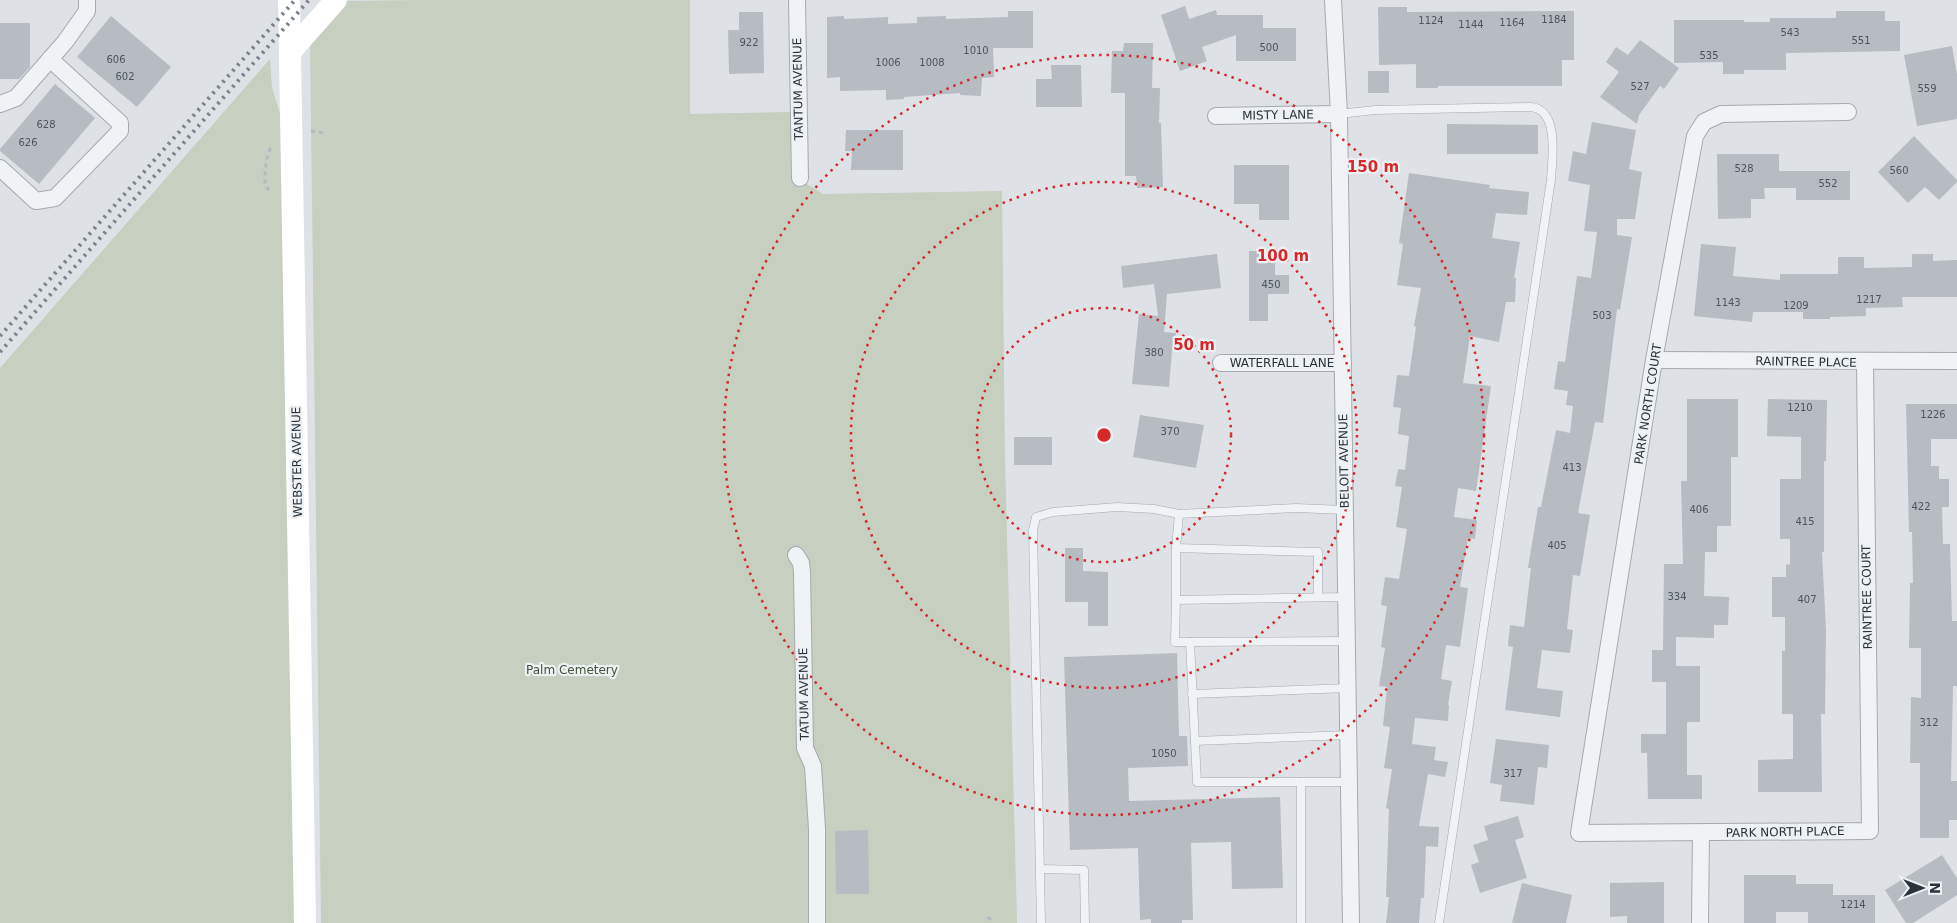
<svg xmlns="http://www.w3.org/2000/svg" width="1957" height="923" font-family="'DejaVu Sans',sans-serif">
<rect width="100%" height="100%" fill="#dee2e6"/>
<!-- green -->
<g fill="#c6cfc0">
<path d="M423,0H690V114L792,112L793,185L807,184L823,194L1002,191L1005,458L1017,923H321L310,38L341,1Z"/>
<path d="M270,59L272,88L282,120L295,923H0V368Z"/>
</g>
<!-- building -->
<g fill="#b6bcc2">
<path d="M1185,6L1189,19L1216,10L1217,15H1263V28H1296V61H1236V35L1202,47L1207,61L1180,71L1161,15Z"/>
<path d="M1378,7H1407V12L1574,11V60H1562V86H1438V88H1416V64L1379,65Z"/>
<path d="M1008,11H1033V48H993L994,77L982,78L981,96L960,95V93L904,97V99L886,100V90L840,91V77L827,78V17L844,16V19L888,17V24L917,23V17L946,16V19L1008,17Z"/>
<path d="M1836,11H1885V21H1900V51L1786,53V70H1744V74H1723V62L1674,63V20H1744V22H1770V18H1836Z"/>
<path d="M739,12H763L764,73L729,74L728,30H739Z"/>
<path d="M111,16L171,67L137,107L77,57Z"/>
<path d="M0,23H30V67L19,79H0Z"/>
<path d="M1640,40L1679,68L1664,89L1660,86L1639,115L1637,124L1600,97L1619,72L1606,62L1616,47L1628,55Z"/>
<path d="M1124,43H1153L1152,88H1160L1159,123H1161L1163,187L1137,188L1136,176H1125V93H1111L1112,51H1123Z"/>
<path d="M1952,46L1957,75V119L1917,126L1904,55Z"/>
<path d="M1051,65H1081L1082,107H1036V79H1052Z"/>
<rect x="1368" y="71" width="21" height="22"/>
<path d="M55,84L95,118L39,184L0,151V149Z"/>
<path d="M1592,122L1636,130L1629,169L1642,172L1635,219H1617V235L1632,237L1620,310L1617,309L1603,423L1595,422L1578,513L1590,515L1580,576L1573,575L1567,629L1573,630L1570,653L1542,650L1537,688L1563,691L1560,717L1505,710L1513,647L1508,646L1510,625L1524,627L1531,568H1528L1538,507H1541L1556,430L1570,433L1573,406L1566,405L1568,391L1554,389L1558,361L1565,362L1577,276L1591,278L1597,232L1584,231L1590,185L1568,181L1573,151L1586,154Z"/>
<path d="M1447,124L1538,125V154H1447Z"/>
<path d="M846,130H903V170H851L852,151H845Z"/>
<path d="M1914,136L1957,180V182L1939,200L1925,187L1908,203L1878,172Z"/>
<path d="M1717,154H1779V171H1850V200H1796V188H1764L1765,199H1751V218L1718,219Z"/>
<path d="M1234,165H1289V220H1259V204H1234Z"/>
<path d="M1409,173L1490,185L1489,188L1529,192L1527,215L1496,213L1492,238L1520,242L1514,278H1516L1515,302H1506L1499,342L1470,336L1463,383L1491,386L1476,491L1458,488L1454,517L1477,520L1475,539L1468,538L1460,587L1468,588L1460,647L1446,645L1441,679L1452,681L1448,705H1449L1448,721L1415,718L1412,744L1436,747L1434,760L1448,762L1445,777L1428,774L1419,826L1439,827L1438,847L1426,846L1424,898H1421L1419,923H1386L1389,897H1386L1389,809L1386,808L1392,769L1384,768L1390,727L1383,726L1387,687L1379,686L1385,648L1381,647L1387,606L1381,605L1385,577L1399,579L1407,529L1396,527L1402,487L1395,486L1398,469L1405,470L1409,436L1398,434L1401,408L1393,407L1397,375L1409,376L1416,327L1414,326L1421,288L1397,285L1403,244L1399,243Z"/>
<path d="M1701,244L1736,247L1733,276L1780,280V274H1838V257H1864V268L1912,267V254H1933V261L1957,260V297H1902L1903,307L1866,308V316L1830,317V319H1803V312H1753L1752,322L1694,316Z"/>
<path d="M1249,251H1275V275H1289V294H1268V321H1249Z"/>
<path d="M1217,254L1221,288L1167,294L1164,332L1176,333L1174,351L1172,350L1169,387L1132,384L1139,314L1158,316L1154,284L1123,288L1121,266Z"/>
<path d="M1687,399H1738V457H1731V526H1717V552H1705L1704,596L1729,597L1728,625H1714V638L1676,637V666H1700V722H1687V775H1702V799H1648L1647,753H1641V734H1666V682H1652V650H1663L1664,564H1683L1681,481H1687Z"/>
<path d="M1768,399L1827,400L1826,461H1824V552H1822L1826,631L1825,714H1821L1822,792H1758V760L1793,759V714H1782V651H1785V617H1772V577H1786V565L1790,564V539H1780V479H1801V437L1767,436Z"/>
<path d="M1906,404H1957V439H1931V466H1939V479H1949V507H1942L1943,544H1950L1952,621H1957V686H1953L1951,781H1957V820H1949V838H1920V763H1910L1911,697L1921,698V648H1909L1910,583H1913L1912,532H1909Z"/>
<path d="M1140,415L1204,425L1196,468L1133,457Z"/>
<rect x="1014" y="437" width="38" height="28"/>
<path d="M1065,548H1083V571L1108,572V626H1088V602H1065Z"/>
<path d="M1177,653L1179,736H1187L1188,766L1128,768L1129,801L1280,797L1283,888L1232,889L1231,842L1191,843L1193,920H1182V923H1151V919L1140,920L1138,848L1070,850L1064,657Z"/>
<path d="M1496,739L1549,745L1547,768L1538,767L1534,805L1500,801L1502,785L1490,783Z"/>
<path d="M1518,816L1524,837L1515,840L1527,878L1480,893L1471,865L1479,862L1473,845L1488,840L1484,826Z"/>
<path d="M868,830L869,894H836L835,831Z"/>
<path d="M1942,855L1957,878V895L1913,923H1906L1885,890Z"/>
<path d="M1744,875H1796V884H1833V895H1875V923H1808V912H1776V923H1744Z"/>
<path d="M1664,882V923H1627V916L1610,917V883Z"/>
<path d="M1522,883L1572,895L1566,923H1512Z"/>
</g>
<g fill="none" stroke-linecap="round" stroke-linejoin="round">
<defs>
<g id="lane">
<path d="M1339,114L1375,110L1531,107C1560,110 1552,159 1551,180L1439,923"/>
<path d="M1176,548L1179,514"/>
<path d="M1346,597L1176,600L1175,642H1190L1197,782H1349"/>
<path d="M1176,600V548L1318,552V597"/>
<path d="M1190,642L1347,641"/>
<path d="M1192,694L1348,688"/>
<path d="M1195,741L1348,735"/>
<path d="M1040,869L1084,870L1085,923"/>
<path d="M1041,923L1033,530L1036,517L1053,512L1117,507L1154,509L1179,514L1296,508L1345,510"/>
<path d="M1301,923V782"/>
</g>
<g id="street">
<path d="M797,0L800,178"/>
<path d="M1333,0L1339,114L1351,923"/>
<path d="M0,104L16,98L65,42L87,11V0"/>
<path d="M1848,112L1721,114L1704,122L1695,136L1654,360L1579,833L1870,831L1865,362"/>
<path d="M1216,116L1339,114"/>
<path d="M0,168L36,201L55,198L120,131V123L50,59"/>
<path d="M1654,360L1957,361"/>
<path d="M1221,363H1343"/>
<path d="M796,555L801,563L802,572L805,748L813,766L817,829V923"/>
<path d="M1700,923L1701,833"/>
</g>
</defs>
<!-- lane casing -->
<use href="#lane" stroke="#a4aaaf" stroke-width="9"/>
<!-- street casing -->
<use href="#street" stroke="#a4aaaf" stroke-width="18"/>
<!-- path -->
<g stroke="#b4b9bd" stroke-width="3" stroke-dasharray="4 4" stroke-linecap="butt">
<path d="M311,131L325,133"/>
<path d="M269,190L265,185C265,173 265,156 272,146"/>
<path d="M988,917L993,923"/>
</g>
<!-- lane -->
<use href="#lane" stroke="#f0f3f5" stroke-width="8"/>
<!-- street -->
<use href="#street" stroke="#f0f3f5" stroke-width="16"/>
<!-- secondary -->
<g stroke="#fff" stroke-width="22">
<path d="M289,0L305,923"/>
<path d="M290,52L336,0"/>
</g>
<!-- rail -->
<g stroke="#79848e" stroke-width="4" stroke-dasharray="2.5 5" stroke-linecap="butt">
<path d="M0,336L295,0"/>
<path d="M0,352L309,0"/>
</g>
</g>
<!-- distance rings -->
<g fill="none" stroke="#d62828" stroke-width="2.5" stroke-dasharray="2.5 5">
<circle cx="1104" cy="435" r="127"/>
<circle cx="1104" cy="435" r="253"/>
<circle cx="1104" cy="435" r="380"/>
</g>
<g text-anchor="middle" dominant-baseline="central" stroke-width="4.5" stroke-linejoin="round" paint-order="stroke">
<!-- number labels -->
<g font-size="10" fill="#4c555d">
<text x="1554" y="19">1184</text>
<text x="1431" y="20">1124</text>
<text x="1512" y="22">1164</text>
<text x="1471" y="24">1144</text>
<text x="1790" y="32">543</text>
<text x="1861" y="40">551</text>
<text x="749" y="42">922</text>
<text x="1269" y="47">500</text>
<text x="976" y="50">1010</text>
<text x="1709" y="55">535</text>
<text x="116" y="59">606</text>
<text x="888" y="62">1006</text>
<text x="932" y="62">1008</text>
<text x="125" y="76">602</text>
<text x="1640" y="86">527</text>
<text x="1927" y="88">559</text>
<text x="46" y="124">628</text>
<text x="28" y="142">626</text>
<text x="1744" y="168">528</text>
<text x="1899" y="170">560</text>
<text x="1828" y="183">552</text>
<text x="1271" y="284">450</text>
<text x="1869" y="299">1217</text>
<text x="1728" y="302">1143</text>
<text x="1796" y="305">1209</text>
<text x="1602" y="315">503</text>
<text x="1154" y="352">380</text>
<text x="1800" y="407">1210</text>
<text x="1933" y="414">1226</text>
<text x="1170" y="431">370</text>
<text x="1572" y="467">413</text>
<text x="1921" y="506">422</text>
<text x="1699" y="509">406</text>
<text x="1805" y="521">415</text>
<text x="1557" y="545">405</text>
<text x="1677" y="596">334</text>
<text x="1807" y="599">407</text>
<text x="1929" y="722">312</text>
<text x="1164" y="753">1050</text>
<text x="1513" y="773">317</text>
<text x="1853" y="904">1214</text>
</g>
<!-- street labels -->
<g font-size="12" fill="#29333b" stroke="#edf1f4">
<text transform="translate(798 89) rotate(-91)">TANTUM AVENUE</text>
<text transform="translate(1278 115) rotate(-1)">MISTY LANE</text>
<text transform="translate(1806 362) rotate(1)">RAINTREE PLACE</text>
<text x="1282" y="363">WATERFALL LANE</text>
<text transform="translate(1648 404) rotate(-81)">PARK NORTH COURT</text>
<text transform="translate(1344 461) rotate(-91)">BELOIT AVENUE</text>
<text transform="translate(297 462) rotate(-91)">WEBSTER AVENUE</text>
<text transform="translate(1867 597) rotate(-91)">RAINTREE COURT</text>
<text transform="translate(804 694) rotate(-91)">TATUM AVENUE</text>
<text transform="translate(1785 832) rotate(-1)">PARK NORTH PLACE</text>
</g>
<!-- park labels -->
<g font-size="12" fill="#425538" stroke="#edf1f4">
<text x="572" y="670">Palm Cemetery</text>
</g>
</g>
<circle cx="1104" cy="435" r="8" fill="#d62828" stroke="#edf1f4" stroke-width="2.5"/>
<g font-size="15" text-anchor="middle" font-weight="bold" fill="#d62828" stroke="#edf1f4" stroke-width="4.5" stroke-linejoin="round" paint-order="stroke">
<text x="1373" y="172">150 m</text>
<text x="1283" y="261">100 m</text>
<text x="1194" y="350">50 m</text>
</g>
<!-- north arrow -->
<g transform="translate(1922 888) rotate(90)" stroke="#edf1f4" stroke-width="4" paint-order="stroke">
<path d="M0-4L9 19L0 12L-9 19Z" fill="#29333b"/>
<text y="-8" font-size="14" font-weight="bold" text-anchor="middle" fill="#29333b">N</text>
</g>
</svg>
